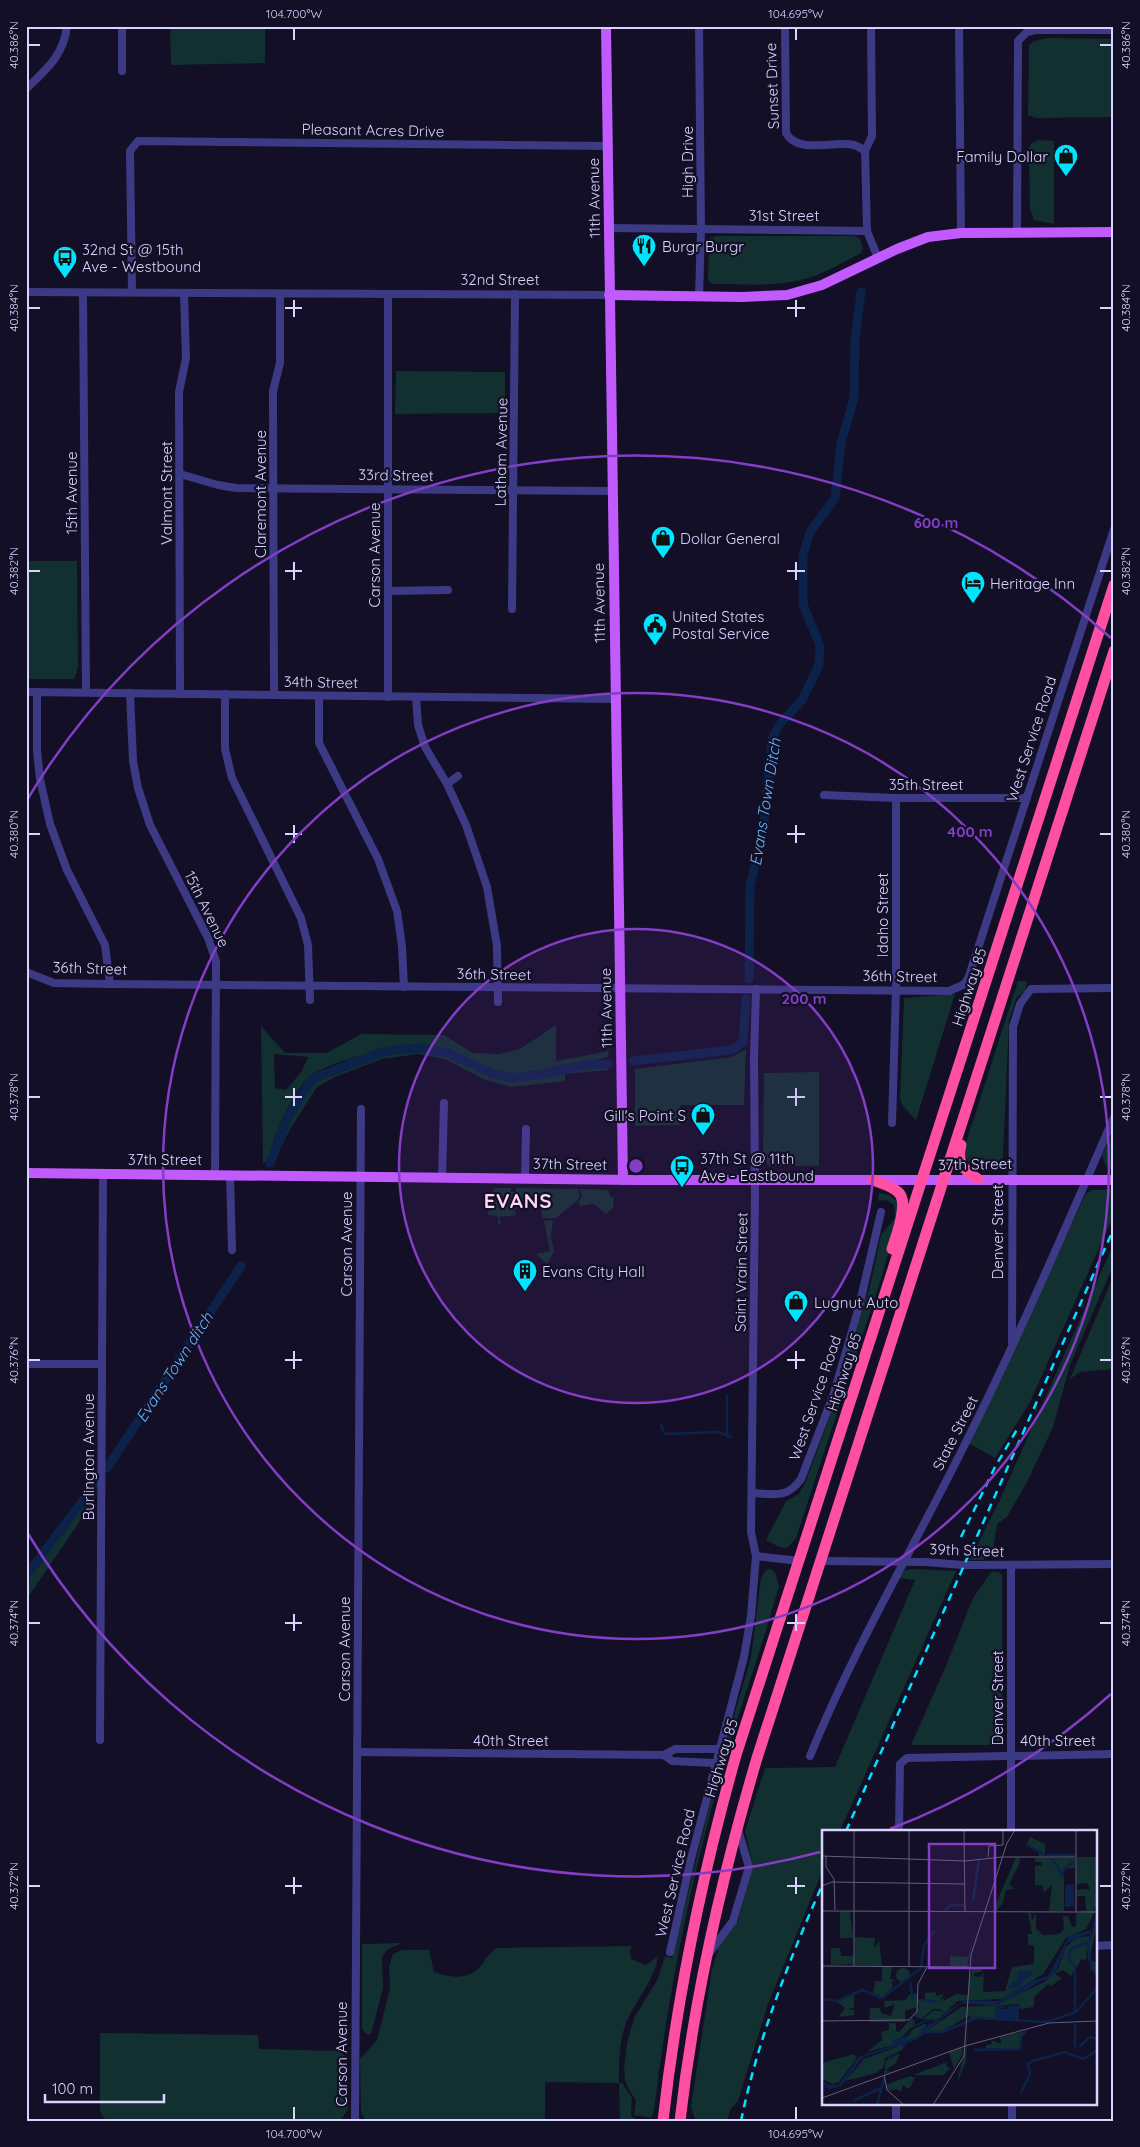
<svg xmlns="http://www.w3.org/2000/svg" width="1140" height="2147" font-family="Quicksand,sans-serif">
<rect width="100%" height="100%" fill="#130f26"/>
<!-- green -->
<g fill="#12302f" fill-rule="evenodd">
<path d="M170,26H265V63L171,65Z"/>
<path d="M1049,38L1113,39L1114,117L1036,118L1028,115L1029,45L1034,41Z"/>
<path d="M1038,140L1054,141V224L1034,220L1030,209L1029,155L1027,152L1031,144Z"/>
<path d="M718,236H855L860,239L863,248L861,253C843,262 825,274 805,279C775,287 744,284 713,284L709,282L708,279L709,241L710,238Z"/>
<path d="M396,371L505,372V413L395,414Z"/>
<path d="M26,561H77L78,668L74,679H26Z"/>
<path d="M1018,981H1027L1025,991L1017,997L1009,1020L1003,1158L1000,1159V1165L970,1164L963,1152Z"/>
<path d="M955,994L916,1120L903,1106L900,1100L904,998Z"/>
<path d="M556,1025V1061L609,1051L608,1057C586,1062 540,1076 519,1075C488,1074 462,1052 432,1047C408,1042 322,1061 306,1080C291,1097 271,1140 268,1162L263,1163L261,1026L285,1053H327L361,1034L444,1035L473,1053L499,1054L520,1049ZM274,1054L308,1057L302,1071L286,1090L275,1088Z"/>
<path d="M746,1049L744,1105H680V1125L635,1126V1069L732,1057Z"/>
<path d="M422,1050L446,1055L490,1075L511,1080L539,1077L586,1067L608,1066V1070L565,1074V1081L512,1087L483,1079L445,1059L418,1054L382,1059L335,1077L317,1087L290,1129L273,1163L288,1120L314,1082L391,1052Z"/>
<path d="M819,1072V1166H770L763,1159L764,1073Z"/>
<path d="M1114,1130V1168L1106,1167L1102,1155Z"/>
<path d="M495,1188H511V1192H516V1188L578,1189L580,1195L578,1200L556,1218H543L539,1202L514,1209L516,1215L499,1217L501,1224H498V1216L488,1215L489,1194Z"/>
<path d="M580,1189L608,1190L611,1197H614L613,1208L606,1214L594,1204L581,1206L578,1202L582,1197Z"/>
<path d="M1114,1189V1215L1030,1402L995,1458L970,1444L1086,1193L1092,1190Z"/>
<path d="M879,1193L889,1195L898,1202L897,1222L881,1279L796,1538L787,1548L779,1547L766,1540L786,1501L799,1494L806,1481L830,1416L870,1286L881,1235L895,1218L894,1205L886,1200L878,1201Z"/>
<path d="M553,1220L551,1236L554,1252L547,1264L536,1254L550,1251L544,1221Z"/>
<path d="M1114,1243V1264L1070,1365L1053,1427L1028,1480L1007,1517L997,1524L993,1551L983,1560H970L998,1504Z"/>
<path d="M1114,1275V1369L1080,1372L1070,1379Z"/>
<path d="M95,1487V1499L26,1600V1581Z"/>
<path d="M770,1569L775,1572L779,1586C761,1651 737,1715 719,1781C689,1889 667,2000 654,2111L651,2118L634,2115L636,2100L629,2090L625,2080L624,2068L627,2043L634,2018L658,1979L665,1956L672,1958L719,1767L751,1657L761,1578L766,1570Z"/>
<path d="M913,1569L956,1571L840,1831H824V1867L768,2004L738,2101L731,2108L727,2121H699L695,2119L691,2107L712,1969L719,1946L738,1921L753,1866L745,1831L765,1768L835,1767L915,1580L898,1578L905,1570Z"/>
<path d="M991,1572H998L1002,1575V1737L998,1744L993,1745H911L946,1666L973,1598Z"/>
<path d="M402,1943L388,1949L382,1957L383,1988L371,2034H366L362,2029V1944Z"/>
<path d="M632,1946L630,1950L631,1959L646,1965L658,1956C654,1984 632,2003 624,2029C619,2046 619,2065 619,2083H622L632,2098L631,2116L639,2121H620L619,2083L545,2082V2121L365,2119L361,2112L360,2059L377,2040L390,1988L389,1967L393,1954L402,1950H429L434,1972C449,1977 465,1981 479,1968C486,1961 484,1957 497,1948Z"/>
<path d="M100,2033L258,2035L259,2049L341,2051L347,2059L348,2109L340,2121L105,2119L100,2112Z"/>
</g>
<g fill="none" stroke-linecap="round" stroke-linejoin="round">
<!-- stream -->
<g stroke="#0c2248" stroke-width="2.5">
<path d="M727,1395V1435"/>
<path d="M661,1425L665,1434L718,1432L731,1437"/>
</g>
<!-- canal -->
<g stroke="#0c2248" stroke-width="9">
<path d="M749,979L750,886L763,833L772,739L779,725L802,700L819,665L820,646L803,604V555L810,532L835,498L841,443L854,398L855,339L861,292"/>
<path d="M633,1061L732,1050L743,1042L746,999"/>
<path d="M270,1163L287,1119L312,1079L377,1054L391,1050L423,1048L448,1053L491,1073L511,1078L537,1075L585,1065L608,1064"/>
<path d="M107,1468L241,1266"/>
<path d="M26,1576L96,1483"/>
</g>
<!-- minor -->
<g stroke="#3d3a85" stroke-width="8">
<path d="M785,26L786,133C798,155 834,140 854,145C858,146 862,149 865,151L872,136L871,26"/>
<path d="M959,26L961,233"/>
<path d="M122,71V26"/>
<path d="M26,89C46,70 64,55 67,26"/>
<path d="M865,151L867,231L878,258"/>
<path d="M609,228L867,231"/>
<path d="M1017,233L1018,41L1027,32L1036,30H1114"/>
<path d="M26,292L609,295"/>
<path d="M132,292L130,151L138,141L608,146"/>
<path d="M83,293L86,692"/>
<path d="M699,297L701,230L699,26"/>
<path d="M180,474L218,485L236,488L612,491"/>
<path d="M388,591L448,590"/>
<path d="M512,609L515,294"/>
<path d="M26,692L615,699"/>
<path d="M37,692V751L40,779L50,824L67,870L105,945L110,984"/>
<path d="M130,693L133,761L138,788L150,825L208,938L216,961L215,1175"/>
<path d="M180,694L179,392L186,358L184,293"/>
<path d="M225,694V749L232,778L301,918L308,945L310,1000"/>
<path d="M274,695L273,406V391L280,363V294"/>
<path d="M319,696V743L378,859L397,911L402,946L404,987"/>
<path d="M388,697V294"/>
<path d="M416,697L418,725L425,747L447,784L466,825L487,887L497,946L498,1002"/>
<path d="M447,784L458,776"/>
<path d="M824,795L896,798H1027"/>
<path d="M26,972L54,983L110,984L949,991L963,985L968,979L1114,529"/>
<path d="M892,1123L896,989V798"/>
<path d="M230,1175L232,1250"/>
<path d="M442,1177L444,1103"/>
<path d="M525,1178L526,1129"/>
<path d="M1012,1342L1013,1027L1020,1004L1031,989L1114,988"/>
<path d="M26,1364H102"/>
<path d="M752,1493C774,1494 787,1499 801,1479L833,1396L859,1307L881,1212"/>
<path d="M756,1556L800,1561"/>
<path d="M820,1561L925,1562L963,1565L1114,1564"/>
<path d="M1011,1565V1831"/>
<path d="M100,1740L103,1174"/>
<path d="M357,1752L664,1755L675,1749H719"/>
<path d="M664,1755L672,1761L715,1763"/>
<path d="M810,1756C852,1653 908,1557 958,1458C1015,1346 1064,1231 1114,1117"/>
<path d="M899,1831L900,1764L907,1758L1114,1754"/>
<path d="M1096,1946L1114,1945"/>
<path d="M670,1952L691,1859L744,1657L751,1616L756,1556L751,1532L755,1193L754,1057L756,989"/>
<path d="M710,1952L733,1921L749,1867L738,1830"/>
<path d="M355,2121L361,1109"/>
<path d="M896,2121V2103"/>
<path d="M1012,2121V2103"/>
</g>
<!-- major -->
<g stroke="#c25bff" stroke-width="10">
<path d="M606,26L623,1180"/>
<path d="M609,295L742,297L787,295L822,285L897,249L928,237L961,233L1114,232"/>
<path d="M26,1173L636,1180H1114"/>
</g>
<!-- highway -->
<g stroke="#ff4fa3" stroke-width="11">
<path d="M961,1145C956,1162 964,1171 978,1179"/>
<path d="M873,1180C880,1183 892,1186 898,1192C910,1202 896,1236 892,1249"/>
<path d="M663,2121C677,1996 702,1875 736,1755L1114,585"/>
<path d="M680,2121C694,1997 722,1876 757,1758L1114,651"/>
</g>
<!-- rail -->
<g stroke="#00e5ff" stroke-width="2.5" stroke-dasharray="8 6" stroke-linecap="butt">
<path d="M961,1537L995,1467L1019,1426"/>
<path d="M846,1831L1114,1228"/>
<path d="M741,2121C758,2038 790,1958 824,1881"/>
</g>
</g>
<!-- ticks -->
<path fill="none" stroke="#d9d4ff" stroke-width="2" d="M294,28V40M796,28V40M28,45H40M1100,45H1112M294,300V317M796,300V317M28,308H40M285,308H302M787,308H805M1100,308H1112M294,562V580M796,562V580M28,571H40M285,571H302M787,571H805M1100,571H1112M294,825V843M796,825V843M28,834H40M285,834H302M787,834H805M1100,834H1112M294,1088V1106M796,1088V1106M28,1097H40M285,1097H302M787,1097H805M1100,1097H1112M294,1351V1369M796,1351V1369M28,1360H40M285,1360H302M787,1360H805M1100,1360H1112M294,1614V1631M796,1614V1631M28,1623H40M285,1623H302M787,1623H805M1100,1623H1112M294,1877V1894M796,1877V1894M28,1886H40M285,1886H302M787,1886H805M1100,1886H1112M294,2107V2120M796,2107V2120"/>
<!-- distance rings -->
<circle cx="636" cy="1166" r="237" fill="#843dc5" fill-opacity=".12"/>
<g fill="none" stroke="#843dc5" stroke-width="2.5">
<circle cx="636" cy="1166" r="237"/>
<circle cx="636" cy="1166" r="473"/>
<path d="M1111 1694A710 710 0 0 1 890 1829M820 1852A710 710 0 0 1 27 1532M27 800A710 710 0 0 1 1111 638"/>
</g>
<!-- icons -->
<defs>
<symbol id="shop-pin" viewBox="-11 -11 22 30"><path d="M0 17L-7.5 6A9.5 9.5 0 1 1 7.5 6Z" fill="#00e5ff" stroke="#130f26"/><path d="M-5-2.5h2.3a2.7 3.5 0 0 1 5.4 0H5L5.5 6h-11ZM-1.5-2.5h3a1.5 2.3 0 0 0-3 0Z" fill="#111"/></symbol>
<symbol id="restaurant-pin" viewBox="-11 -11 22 30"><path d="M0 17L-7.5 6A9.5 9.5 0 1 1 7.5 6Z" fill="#00e5ff" stroke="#130f26"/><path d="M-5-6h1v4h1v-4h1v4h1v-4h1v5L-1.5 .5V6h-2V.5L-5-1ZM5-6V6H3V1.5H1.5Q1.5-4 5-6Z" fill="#111"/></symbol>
<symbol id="bus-pin" viewBox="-11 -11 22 30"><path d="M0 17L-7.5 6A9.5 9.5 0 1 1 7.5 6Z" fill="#00e5ff" stroke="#130f26"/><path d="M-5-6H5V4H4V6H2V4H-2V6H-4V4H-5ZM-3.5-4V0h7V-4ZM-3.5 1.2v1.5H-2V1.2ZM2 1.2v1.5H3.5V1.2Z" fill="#111"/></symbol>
<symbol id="hotel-pin" viewBox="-11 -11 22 30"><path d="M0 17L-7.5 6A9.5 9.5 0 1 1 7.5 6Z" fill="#00e5ff" stroke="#130f26"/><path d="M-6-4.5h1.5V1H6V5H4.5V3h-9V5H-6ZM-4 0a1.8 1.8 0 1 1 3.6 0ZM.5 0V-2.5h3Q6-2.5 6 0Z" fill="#111"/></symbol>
<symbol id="civic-pin" viewBox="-11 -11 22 30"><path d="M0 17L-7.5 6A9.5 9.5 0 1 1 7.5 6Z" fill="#00e5ff" stroke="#130f26"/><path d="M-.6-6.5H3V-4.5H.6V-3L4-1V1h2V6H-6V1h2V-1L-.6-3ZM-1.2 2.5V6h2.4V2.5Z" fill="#111"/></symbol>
<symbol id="building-pin" viewBox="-11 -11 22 30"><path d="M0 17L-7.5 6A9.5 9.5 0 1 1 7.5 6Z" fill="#00e5ff" stroke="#130f26"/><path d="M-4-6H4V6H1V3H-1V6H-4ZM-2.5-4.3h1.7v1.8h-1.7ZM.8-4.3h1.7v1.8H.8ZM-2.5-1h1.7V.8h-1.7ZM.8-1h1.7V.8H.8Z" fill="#111"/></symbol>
</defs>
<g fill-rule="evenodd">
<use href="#shop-pin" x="1052" y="142" width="28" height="38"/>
<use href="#restaurant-pin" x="630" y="232" width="28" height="38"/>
<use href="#bus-pin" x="51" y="244" width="28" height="38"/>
<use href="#shop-pin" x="649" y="524" width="28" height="38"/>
<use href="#hotel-pin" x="959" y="569" width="28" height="38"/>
<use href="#civic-pin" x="641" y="611" width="28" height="38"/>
<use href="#shop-pin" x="689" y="1101" width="28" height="38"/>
<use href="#bus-pin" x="668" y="1153" width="28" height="38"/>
<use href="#building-pin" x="511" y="1257" width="28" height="38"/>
<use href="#shop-pin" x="782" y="1288" width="28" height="38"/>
</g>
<g text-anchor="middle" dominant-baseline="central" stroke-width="4.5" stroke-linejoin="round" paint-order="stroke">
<!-- street labels -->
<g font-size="15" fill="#d9d4ff" stroke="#130f26">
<text transform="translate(772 86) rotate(-92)">Sunset Drive</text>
<text transform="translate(373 130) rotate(1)">Pleasant Acres Drive</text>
<text transform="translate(687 162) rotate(-90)">High Drive</text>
<text transform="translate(594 198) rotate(-91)">11th Avenue</text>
<text x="784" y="215">31st Street</text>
<text x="500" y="279">32nd Street</text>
<text transform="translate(501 452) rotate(-89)">Latham Avenue</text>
<text transform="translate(396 475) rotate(1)">33rd Street</text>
<text transform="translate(71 493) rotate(-90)">15th Avenue</text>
<text transform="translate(166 493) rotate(-90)">Valmont Street</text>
<text transform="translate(260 494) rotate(-90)">Claremont Avenue</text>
<text transform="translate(374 555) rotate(-90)">Carson Avenue</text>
<text transform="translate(599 603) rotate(-91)">11th Avenue</text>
<text transform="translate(321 682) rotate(1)">34th Street</text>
<text transform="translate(1031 739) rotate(-72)">West Service Road</text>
<text x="926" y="784">35th Street</text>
<text transform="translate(207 909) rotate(64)">15th Avenue</text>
<text transform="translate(882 915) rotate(-90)">Idaho Street</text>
<text transform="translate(90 968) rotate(2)">36th Street</text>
<text transform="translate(494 974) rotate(1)">36th Street</text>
<text transform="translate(900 976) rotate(1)">36th Street</text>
<text transform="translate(969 987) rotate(-72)">Highway 85</text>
<text transform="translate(606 1008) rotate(-91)">11th Avenue</text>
<text x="165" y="1159">37th Street</text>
<text transform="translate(570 1164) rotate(1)">37th Street</text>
<text transform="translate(975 1164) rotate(-1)">37th Street</text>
<text transform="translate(997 1232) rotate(-90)">Denver Street</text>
<text transform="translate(346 1244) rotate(-90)">Carson Avenue</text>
<text transform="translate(741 1272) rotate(-89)">Saint Vrain Street</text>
<text transform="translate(844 1372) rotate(-72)">Highway 85</text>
<text transform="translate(815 1398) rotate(-71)">West Service Road</text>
<text transform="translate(955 1433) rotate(-63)">State Street</text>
<text transform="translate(88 1457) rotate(-90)">Burlington Avenue</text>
<text transform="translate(967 1550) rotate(2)">39th Street</text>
<text transform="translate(344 1649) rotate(-90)">Carson Avenue</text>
<text transform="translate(997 1698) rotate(-90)">Denver Street</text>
<text x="511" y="1740">40th Street</text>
<text x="1058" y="1740">40th Street</text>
<text transform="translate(721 1758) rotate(-73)">Highway 85</text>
<text transform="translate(675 1873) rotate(-77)">West Service Road</text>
<text transform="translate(341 2054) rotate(-90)">Carson Avenue</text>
</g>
<!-- poi labels -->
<g font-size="15" fill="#d9d4ff" stroke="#130f26" text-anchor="start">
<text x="1048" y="156" text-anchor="end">Family Dollar</text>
<text x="662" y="246">Burgr Burgr</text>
<text x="82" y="249">32nd St @ 15th<tspan x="82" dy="17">Ave - Westbound</tspan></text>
<text x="680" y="538">Dollar General</text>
<text x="990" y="583">Heritage Inn</text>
<text x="672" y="616">United States<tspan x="672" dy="17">Postal Service</tspan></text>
<text x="686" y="1115" text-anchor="end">Gill's Point S</text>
<text x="700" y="1158">37th St @ 11th<tspan x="700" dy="17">Ave - Eastbound</tspan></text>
<text x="542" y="1271">Evans City Hall</text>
<text x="814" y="1302">Lugnut Auto</text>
</g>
<!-- water labels -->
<g font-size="16" font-style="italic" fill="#62b6ff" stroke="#130f26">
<text transform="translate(765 802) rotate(-81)">Evans Town Ditch</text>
<text transform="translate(174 1367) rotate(-57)">Evans Town ditch</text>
</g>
<!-- district labels -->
<g font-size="20" font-weight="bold" letter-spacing="1" fill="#ffd6f0" stroke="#130f26">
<text x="518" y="1200">EVANS</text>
</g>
</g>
<!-- overview -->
<g transform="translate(822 1830)">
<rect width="275" height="275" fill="#130f26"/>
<path d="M208,7L223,14V26H217V22L221,23L205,14ZM194,27L198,28L197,35L187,54L193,59L184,60L181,72L175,81H171ZM255,27H275V75L271,80L274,79L264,99L244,108L221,144L180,169L135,171L117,189H101L112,180L123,182L117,179H111L99,189L92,186L97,177L96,169L103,170V163L114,162V166L122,164L116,173L123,166L121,171L135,164L146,165L148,138L149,149L150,138H158L160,142L152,143V146L158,147L160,144V149L162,138L161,162L183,161L190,137L212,134V116L206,115V104H210L206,83H209L210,91L214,83V99L221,105L237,104L242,99L241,86H246L250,97L254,96V83L270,82H255L264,80L263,66H255L254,60L268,59L265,53L254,54ZM213,28H253V38L242,39V81H227L230,55L222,62L220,55H213V36L220,35L219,32H213ZM18,82H28L31,108H18ZM275,94L267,131L275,132V148L266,130L265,114L264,130L260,129L249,146L241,140L233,144L240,148L229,156L226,154L212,167V177L198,179L197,174L175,176L173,189H148L149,185L121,201H105L139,177L174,175L224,151L236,139L244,117L254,108L269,106ZM152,105L145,137L128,136V126L146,127ZM33,107L53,108L52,118L57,111L60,136L33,135ZM9,118H18L19,126H31L32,134L9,135ZM60,137H70L68,149L74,150L69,152L71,157L60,167L51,164L53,151H60ZM74 145a7 7 0 1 1 14 0a7 7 0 1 1-14 0ZM88,164H95V177L83,181V192H47L48,178H58L59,183L69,186L73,174L63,178L62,171L84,170ZM32,165V178L25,179L32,180V185L16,187L23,178L14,171ZM90,188L93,193L80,207L69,211L73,210L71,215L45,222L60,210L59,202L67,200V193H74V201L77,202ZM146,191L144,231L134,256L144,215ZM102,194H105L95,207L84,211L90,200ZM204,201L198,208V218L164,219V215L170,214L169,210L179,214L178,207ZM80,215V220L63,228L61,238L54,243L23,251L42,229ZM141,217L140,225L132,239L127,222ZM78,223L74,233L64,240L68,242L62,245L64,231ZM32,224L35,228L17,252L11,254L0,249V233ZM125,232L124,236L128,238L122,245H91ZM88,246L93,248L87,259L81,255L79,262L75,259L67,261L63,255Z" fill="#12302f"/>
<path d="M252,54V76L243,77V55ZM275,79V93L272,101L245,113L235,139L226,150H220L198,164L170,176L139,173L96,209L85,213L80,220L67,229H64L62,241L63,229L80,220V215L41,227L19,256L7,259L0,255L4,256L0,250L6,255H16L38,226L69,216L74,209L83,207L90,196L106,189L117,190L129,179L123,184V182L118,181L117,180L123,182L144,170L176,171L210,151L226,146L247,106L270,100ZM108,190L113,192L103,197L95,207L84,211L88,199ZM196,141H212L197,157L188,159L185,157L195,150ZM197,175V190L173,188L174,177L185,176L179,179H186V176Z" fill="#0c2248" fill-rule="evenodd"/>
<path fill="none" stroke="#0c2248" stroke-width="2.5" d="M204,14L223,25M224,25H253M230,28L241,46L242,39L252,31M151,70L157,30M123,81L129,75H143M269,103L268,110L265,112L270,141M99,137L102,115L113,100M88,153L91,169M253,156V136L248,133L247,125L249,119L265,112M0,169L16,171L40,160L60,168L99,138M97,170L115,172M253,182V157M104,202H121L154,188L225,192L254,182L275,158M257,217L268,207L275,209M253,218V194M152,220L198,219L199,207L204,201M199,263L208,244L206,234L211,231L242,222L262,229L275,220M31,271L61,257M55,275L62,249"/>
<path fill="none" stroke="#625e7d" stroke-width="1" d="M32,0V136M87,0V137M142,0L143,82M0,26L143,31M4,26V37L12,49L13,80M166,27L167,16L181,15V0M181,27H253M143,31L180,27M0,56L10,52L143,54M0,81L254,82V0M254,82H275M0,136L147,137M0,191L87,190L95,181L96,154L105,137M62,245L65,260L82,275M0,268L143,216L227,193L275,191M111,275L142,226L149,125L185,13L193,0"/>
<path fill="#843dc5" fill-opacity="0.15" stroke="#843dc5" stroke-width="2.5" d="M107,14H173V138H107Z"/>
<rect width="275" height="275" fill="none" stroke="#d9d4ff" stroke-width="2.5"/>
</g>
<circle cx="636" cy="1166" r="8" fill="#843dc5" stroke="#130f26" stroke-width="2.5"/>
<g font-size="15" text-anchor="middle" font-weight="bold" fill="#843dc5" stroke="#130f26" stroke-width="4.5" stroke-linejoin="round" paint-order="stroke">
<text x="936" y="528">600 m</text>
<text x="970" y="837">400 m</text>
<text x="804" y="1004">200 m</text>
</g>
<!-- border -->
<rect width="1140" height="2147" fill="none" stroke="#130f26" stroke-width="55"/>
<!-- scale -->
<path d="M45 2094v8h119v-8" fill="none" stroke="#d9d4ff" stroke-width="2.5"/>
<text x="52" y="2094" font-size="15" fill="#d9d4ff" stroke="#130f26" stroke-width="4" paint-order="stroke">100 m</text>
<rect x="28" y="28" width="1084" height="2092" fill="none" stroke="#d9d4ff" stroke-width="2"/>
<g font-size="12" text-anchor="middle" fill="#d9d4ff">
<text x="294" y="18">104.700°W</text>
<text x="796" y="18">104.695°W</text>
<text transform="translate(14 45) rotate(-90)" y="4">40.386°N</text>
<text transform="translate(1126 45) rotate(-90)" y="4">40.386°N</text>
<text transform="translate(14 308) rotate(-90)" y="4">40.384°N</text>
<text transform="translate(1126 308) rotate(-90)" y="4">40.384°N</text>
<text transform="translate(14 571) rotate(-90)" y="4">40.382°N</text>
<text transform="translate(1126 571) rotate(-90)" y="4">40.382°N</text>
<text transform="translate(14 834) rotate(-90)" y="4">40.380°N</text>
<text transform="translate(1126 834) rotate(-90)" y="4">40.380°N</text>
<text transform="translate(14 1097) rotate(-90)" y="4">40.378°N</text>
<text transform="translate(1126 1097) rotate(-90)" y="4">40.378°N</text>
<text transform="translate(14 1360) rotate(-90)" y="4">40.376°N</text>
<text transform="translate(1126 1360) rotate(-90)" y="4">40.376°N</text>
<text transform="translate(14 1623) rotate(-90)" y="4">40.374°N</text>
<text transform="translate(1126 1623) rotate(-90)" y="4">40.374°N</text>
<text transform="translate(14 1886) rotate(-90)" y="4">40.372°N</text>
<text transform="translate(1126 1886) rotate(-90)" y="4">40.372°N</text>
<text x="294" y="2138">104.700°W</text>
<text x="796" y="2138">104.695°W</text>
</g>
</svg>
